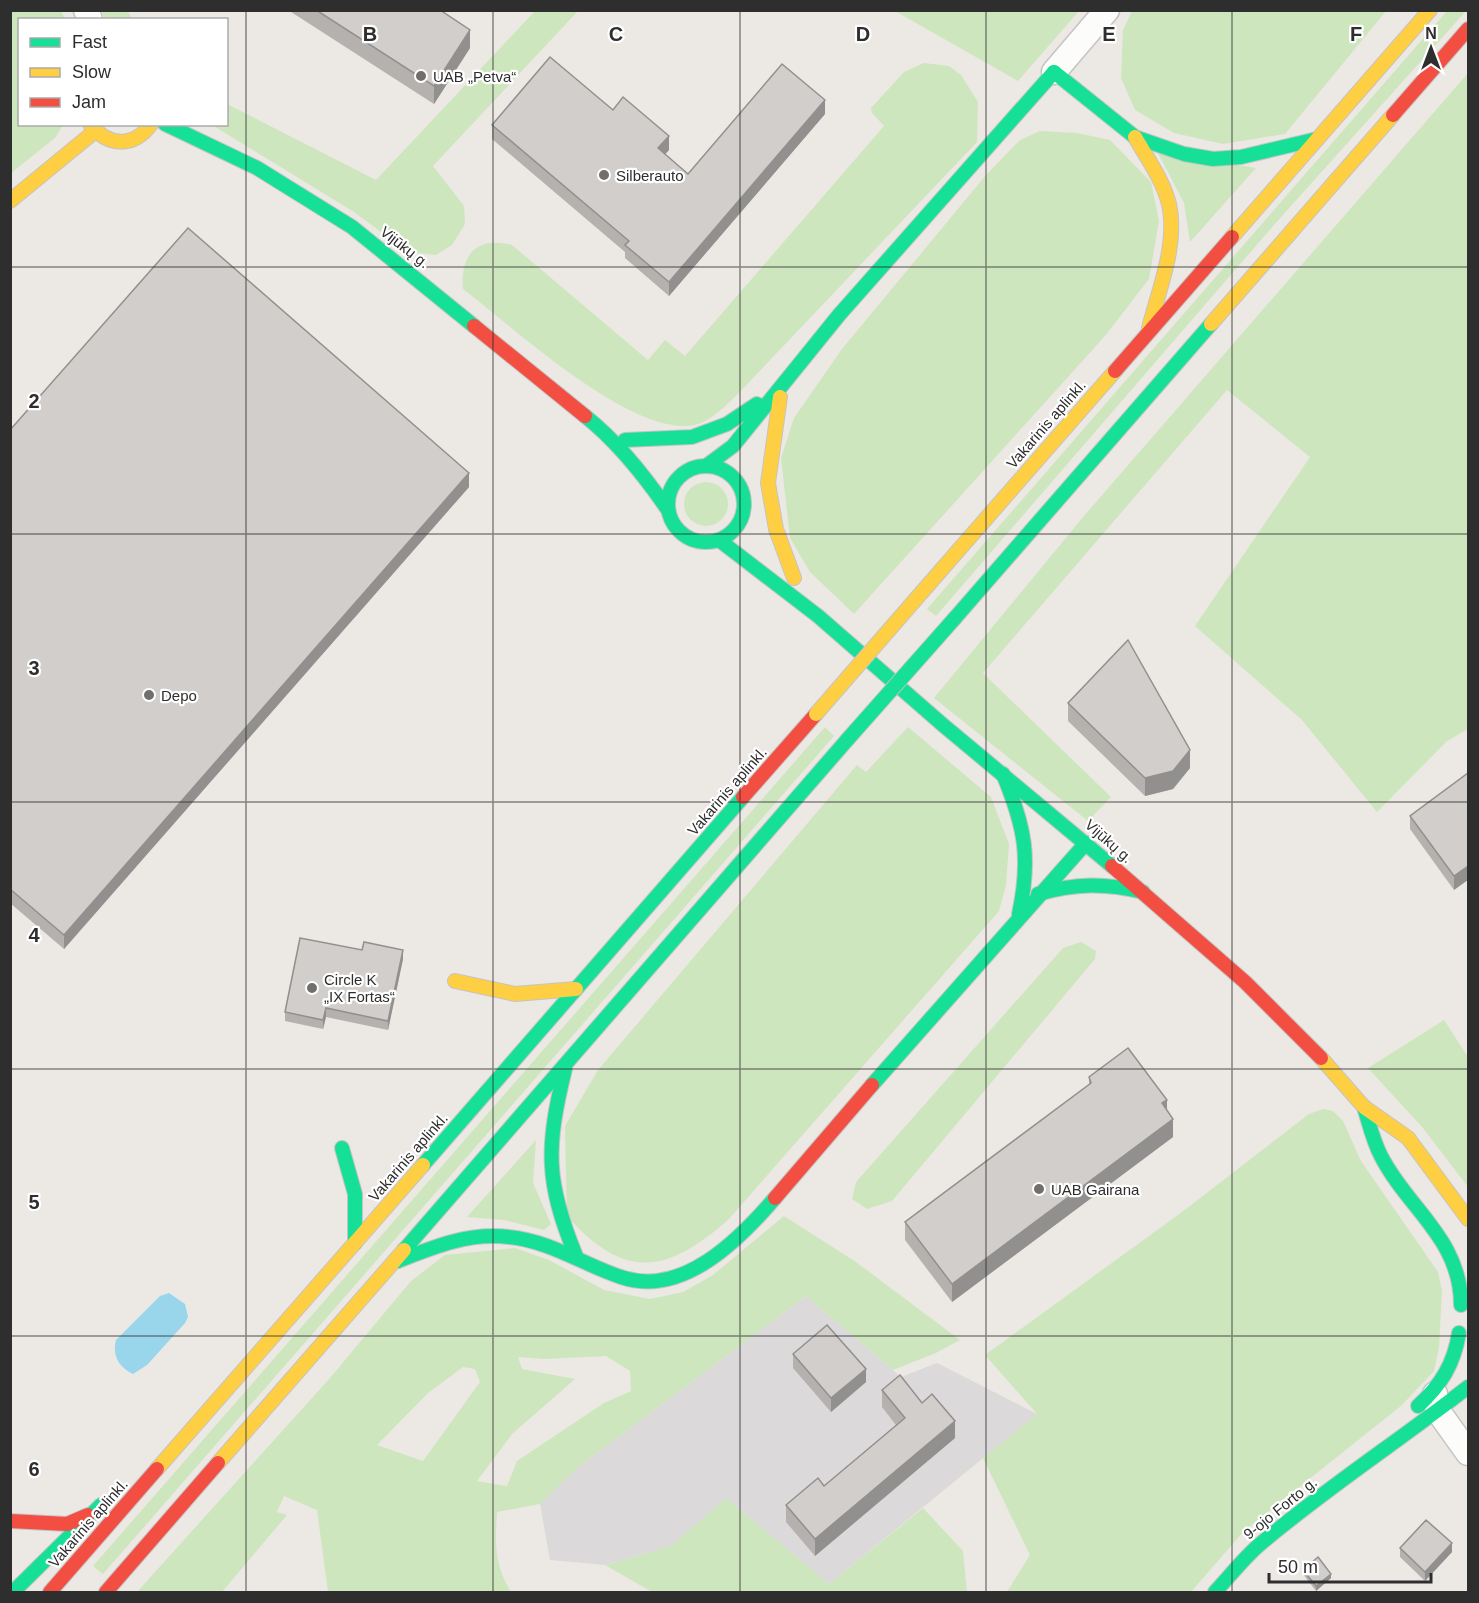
<svg xmlns="http://www.w3.org/2000/svg" width="1479" height="1603" font-family="Helvetica,sans-serif">
<rect width="100%" height="100%" fill="#ece8e4"/>
<!-- industrial -->
<path fill="#dcd9db" d="M806,1296L901,1377L937,1363L1037,1414L829,1584L726,1498L671,1546L605,1565L550,1560L540,1504L578,1467Z"/>
<!-- green -->
<g fill="#cee6be" fill-rule="evenodd">
<path d="M11,10L61,11L65,19L20,20V124L63,125L55,138L11,173Z"/>
<path d="M101,11H128L132,19H105Z"/>
<path d="M535,11H578L433,166L464,206L465,224L452,245L436,255L408,252L354,212L212,125L226,124L227,104L376,180Z"/>
<path d="M895,11H1079L1018,81Z"/>
<path d="M1132,11H1386L1285,134L1223,144L1174,133L1135,110L1121,78L1123,30Z"/>
<path d="M1447,11H1466L1273,226L936,616L927,609Z"/>
<path d="M924,63L949,66L961,75L978,102L977,142L736,396C722,409 706,426 686,426C622,428 514,328 463,289C460,254 477,236 512,245L648,360L665,340L685,356L884,126L872,113L871,108L904,72Z"/>
<path d="M1468,73V729L1447,741L1377,812L1302,720L1195,626L1310,457L1227,390L983,673L1111,797L1088,821L934,698L1084,516Z"/>
<path d="M1040,131L1077,133L1110,140L1151,182L1159,221L1149,279L1105,336L854,614L810,572L790,538L781,458L794,418L842,349L986,175L1020,140Z"/>
<path d="M1157,151L1256,168L1190,242L1184,203Z"/>
<circle cx="706" cy="504" r="22"/>
<path d="M825,727L834,736L103,1574L93,1566Z"/>
<path d="M908,727L991,797L1009,844L1006,885L999,911L729,1219C667,1274 625,1281 567,1216L565,1126L598,1070L857,765L866,772Z"/>
<path d="M1081,942L1096,951L1095,959L892,1201L867,1209L852,1199L856,1182L1063,948Z"/>
<path d="M1444,1020L1468,1057V1187L1423,1128L1368,1068Z"/>
<path d="M1323,1109L1333,1111L1343,1121L1361,1161L1438,1272L1442,1291L1439,1348L1434,1371L1402,1405L1243,1532L1191,1592H1007L1030,1555L983,1458L1037,1414L985,1355L1182,1212L1309,1114Z"/>
<path d="M536,1140L533,1183L551,1224L544,1230L504,1220L467,1217Z"/>
<path d="M784,1216L856,1262L960,1340L936,1353L893,1370L806,1296L578,1467L540,1504L497,1512C495,1544 494,1564 511,1592H328L317,1510L284,1496L277,1512L287,1515L222,1592H137L330,1378L411,1281L445,1255L515,1248L549,1260L604,1290L650,1299L683,1292L713,1275ZM606,1356L630,1371L631,1391L604,1403L517,1461L507,1486L477,1481L512,1434L575,1379L522,1369L518,1357L544,1359ZM463,1367L475,1369L480,1382L423,1461L377,1445L428,1393Z"/>
<path d="M726,1498L829,1584L923,1508L963,1551L967,1592H652L605,1565L671,1546Z"/>
</g>
<!-- water -->
<path fill="#99d6ec" d="M169,1293L185,1304L188,1317L185,1323L147,1365L133,1374C119,1367 112,1356 116,1340L160,1296Z"/>
<g fill="none" stroke-linecap="round" stroke-linejoin="round">
<defs>
<g id="street">
<path d="M86,10L90,20"/>
<path d="M1054,72L1107,10"/>
<path d="M1435,1394L1438,1411L1468,1453"/>
</g>
<g id="fast">
<path d="M1054,72L1135,137L1184,154L1213,159L1241,157L1317,139"/>
<path d="M165,124L257,168L352,227L474,326"/>
<path d="M585,416C618,442 644,475 668,510"/>
<path d="M625,440L692,437L727,424L757,404"/>
<path d="M706,466L733,446L839,315L1054,72"/>
<circle cx="706" cy="504" r="38"/>
<path d="M719,540L818,616L943,725L1112,866"/>
<path d="M955,618L1211,324"/>
<path d="M1003,774C1025,827 1031,858 1019,914"/>
<path d="M1038,894C1075,883 1106,883 1143,892"/>
<path d="M565,1069C546,1147 545,1181 576,1256"/>
<path d="M872,1085L1086,843"/>
<path d="M1364,1107C1369,1123 1373,1141 1381,1156C1408,1209 1461,1239 1461,1305"/>
<path d="M342,1148L355,1194V1243"/>
<path d="M423,1165L743,797"/>
<path d="M404,1250L847,740"/>
<path d="M398,1261C433,1247 470,1232 509,1237C550,1241 582,1264 621,1277C682,1298 739,1240 775,1198"/>
<path d="M1418,1406C1441,1385 1454,1364 1459,1333"/>
<path d="M13,1592L101,1505"/>
<path d="M1215,1592C1229,1577 1243,1559 1259,1545C1326,1488 1399,1441 1468,1387"/>
</g>
<g id="slow">
<path d="M90,124C108,147 134,148 151,124"/>
<path d="M1135,137C1147,158 1163,180 1169,204C1178,244 1159,289 1149,328"/>
<path d="M10,201L94,132"/>
<path d="M1232,237L1430,10"/>
<path d="M1211,324L1393,115"/>
<path d="M780,397L768,483L776,529L794,578"/>
<path d="M922,592L1115,371"/>
<path d="M455,981L515,994L576,989"/>
<path d="M1321,1058L1364,1107L1408,1138L1468,1219"/>
<path d="M218,1463L404,1250"/>
<path d="M157,1469L423,1165"/>
</g>
<g id="jam">
<path d="M1393,115L1468,29"/>
<path d="M474,326L585,416"/>
<path d="M1115,371L1232,237"/>
<path d="M743,797L816,714"/>
<path d="M1112,866L1245,982L1321,1058"/>
<path d="M775,1198L872,1085"/>
<path d="M10,1521L67,1524L88,1515"/>
<path d="M50,1592L157,1469"/>
<path d="M106,1592L218,1463"/>
</g>
</defs>
<!-- street casing -->
<use href="#street" stroke="#c5c4c5" stroke-width="27"/>
<!-- fast casing -->
<use href="#fast" stroke="#c5c4c5" stroke-width="16"/>
<!-- slow casing -->
<use href="#slow" stroke="#c5c4c5" stroke-width="16"/>
<!-- jam casing -->
<use href="#jam" stroke="#c5c4c5" stroke-width="16"/>
<!-- street -->
<use href="#street" stroke="#fcfcfb" stroke-width="24"/>
<!-- fast -->
<use href="#fast" stroke="#16e098" stroke-width="14"/>
<!-- slow -->
<use href="#slow" stroke="#ffcf43" stroke-width="14"/>
<!-- jam -->
<use href="#jam" stroke="#f24e42" stroke-width="14"/>
<defs>
<path id="fast-bridge" d="M847,740L955,618"/>
<path id="slow-bridge" d="M816,714L922,592"/>
</defs>
<!-- fast-bridge casing -->
<use href="#fast-bridge" stroke="#c6c5c4" stroke-width="16" stroke-linecap="butt"/>
<!-- slow-bridge casing -->
<use href="#slow-bridge" stroke="#c6c5c4" stroke-width="16" stroke-linecap="butt"/>
<!-- fast-bridge -->
<use href="#fast-bridge" stroke="#16e098" stroke-width="14"/>
<!-- slow-bridge -->
<use href="#slow-bridge" stroke="#ffcf43" stroke-width="14"/>
</g>
<!-- wall -->
<g fill="#b4b1af">
<path d="M288,10H440L470,48L434,104Z"/>
<path d="M613,110L669,150L665,154L688,174L825,114L669,296L625,258V252L492,139V125Z"/>
<path d="M10,430L469,487L64,949L10,903Z"/>
<path d="M1068,703L1190,768L1173,789L1145,796L1068,721Z"/>
<path d="M1468,773L1454,890L1410,829V816Z"/>
<path d="M403,959L388,1030L326,1017L323,1029L285,1021V1012Z"/>
<path d="M1089,1077L1167,1110L1173,1137L952,1302L905,1240V1222L1089,1085Z"/>
<path d="M793,1354L866,1382L831,1412L793,1368Z"/>
<path d="M882,1390L922,1403L955,1438L815,1556L786,1522V1505L824,1486L896,1425L882,1407Z"/>
<path d="M1400,1548L1452,1552L1425,1581L1400,1557Z"/>
<path d="M1303,1570L1331,1578L1316,1591L1303,1574Z"/>
</g>
<!-- shaded-wall -->
<g fill="#92908e">
<path d="M470,30V48L434,104V86Z"/>
<path d="M825,100V114L669,296V282Z"/>
<path d="M669,136V150L658,162V148Z"/>
<path d="M469,473V487L64,949V935Z"/>
<path d="M1190,750V768L1173,789L1145,796V778Z"/>
<path d="M1468,866V880L1454,890V876Z"/>
<path d="M403,950V959L388,1030V1021Z"/>
<path d="M326,1008V1017L323,1029V1020Z"/>
<path d="M1167,1100V1118L1162,1103Z"/>
<path d="M1173,1119V1137L952,1302V1284Z"/>
<path d="M866,1369V1382L831,1412V1398Z"/>
<path d="M955,1421V1438L815,1556V1539Z"/>
<path d="M1452,1543V1552L1425,1581V1572Z"/>
<path d="M1331,1574V1578L1316,1591V1586Z"/>
</g>
<!-- building -->
<g fill="#d1cecb" stroke="#92908e" stroke-width="1.5">
<path d="M316,10H440L470,30L434,86Z"/>
<path d="M550,57L613,110L623,97L669,136L658,148L688,174L782,64L825,100L669,282L625,245L629,241L492,125Z"/>
<path d="M188,228L469,473L64,935L10,889V430Z"/>
<path d="M1128,640L1190,750L1173,771L1145,778L1068,703Z"/>
<path d="M1468,773V866L1454,876L1410,816Z"/>
<path d="M300,938L362,950L364,942L403,950L388,1021L326,1008L323,1020L285,1012Z"/>
<path d="M1128,1048L1167,1100L1162,1103L1173,1119L952,1284L905,1222L1091,1083L1089,1077Z"/>
<path d="M827,1325L866,1369L831,1398L793,1354Z"/>
<path d="M900,1375L922,1403L932,1394L955,1421L815,1539L786,1505L818,1478L824,1486L905,1418L882,1390Z"/>
<path d="M1426,1520L1452,1543L1425,1572L1400,1548Z"/>
<path d="M1318,1557L1331,1574L1316,1586L1303,1570Z"/>
</g>
<!-- grid -->
<path fill="none" stroke="#2e2e2e" stroke-width="1.5" stroke-opacity="0.55" d="M246,10V1592M493,10V1592M740,10V1592M986,10V1592M1232,10V1592M10,267H1468M10,534H1468M10,802H1468M10,1069H1468M10,1336H1468"/>
<!-- markers -->
<g fill="#706f6e" stroke="#fff" stroke-width="2">
<circle cx="421" cy="76" r="6"/>
<circle cx="604" cy="175" r="6"/>
<circle cx="149" cy="695" r="6"/>
<circle cx="312" cy="988" r="6"/>
<circle cx="1039" cy="1189" r="6"/>
</g>
<g text-anchor="middle" dominant-baseline="central" stroke-width="4.5" stroke-linejoin="round" paint-order="stroke">
<!-- poi labels -->
<g font-size="15" fill="#2e2e2e" stroke="#fff" text-anchor="start">
<text x="433" y="76">UAB „Petva“</text>
<text x="616" y="175">Silberauto</text>
<text x="161" y="695">Depo</text>
<text x="324" y="979">Circle K<tspan x="324" dy="17">„IX Fortas“</tspan></text>
<text x="1051" y="1189">UAB Gairana</text>
</g>
<!-- street labels -->
<g font-size="15" fill="#2e2e2e" stroke="#fff">
<text transform="translate(405 247) rotate(38)">Vijūkų g.</text>
<text transform="translate(1046 424) rotate(-49)">Vakarinis aplinkl.</text>
<text transform="translate(727 791) rotate(-49)">Vakarinis aplinkl.</text>
<text transform="translate(1109 841) rotate(41)">Vijūkų g.</text>
<text transform="translate(408 1157) rotate(-49)">Vakarinis aplinkl.</text>
<text transform="translate(1280 1508) rotate(-39)">9-ojo Forto g.</text>
<text transform="translate(88 1523) rotate(-49)">Vakarinis aplinkl.</text>
</g>
</g>
<g font-size="20" text-anchor="middle" font-weight="bold" fill="#2e2e2e" stroke="#fff" stroke-width="4.5" stroke-linejoin="round" paint-order="stroke">
<text x="370" y="41">B</text>
<text x="616" y="41">C</text>
<text x="863" y="41">D</text>
<text x="1109" y="41">E</text>
<text x="1356" y="41">F</text>
<text x="34" y="408">2</text>
<text x="34" y="675">3</text>
<text x="34" y="942">4</text>
<text x="34" y="1209">5</text>
<text x="34" y="1476">6</text>
</g>
<!-- border -->
<rect width="1479" height="1603" fill="none" stroke="#2e2e2e" stroke-width="24"/>
<!-- legend -->
<rect x="18" y="18" width="210" height="108" fill="#ffffff" stroke="#ababab" stroke-width="1.5"/>
<rect x="30" y="38" width="30" height="9" fill="#16e098" stroke="#ababab" stroke-width="1.5"/>
<text x="72" y="48" font-size="18" fill="#2e2e2e">Fast</text>
<rect x="30" y="68" width="30" height="9" fill="#ffcf43" stroke="#ababab" stroke-width="1.5"/>
<text x="72" y="78" font-size="18" fill="#2e2e2e">Slow</text>
<rect x="30" y="98" width="30" height="9" fill="#f24e42" stroke="#ababab" stroke-width="1.5"/>
<text x="72" y="108" font-size="18" fill="#2e2e2e">Jam</text>
<!-- north arrow -->
<g transform="translate(1431 48)" stroke="#ffffff" stroke-width="4.5" paint-order="stroke">
<path d="M0-4.5L10 22L0 15L-10 22Z" fill="#2e2e2e"/>
<text y="-9" font-size="16" font-weight="bold" text-anchor="middle" fill="#2e2e2e">N</text>
</g>
<!-- scale -->
<path d="M1269 1573v9h162v-9" fill="none" stroke="#2e2e2e" stroke-width="3"/>
<text x="1278" y="1573" font-size="18" fill="#2e2e2e" stroke="#ffffff" stroke-width="4.5" paint-order="stroke">50 m</text>
</svg>
